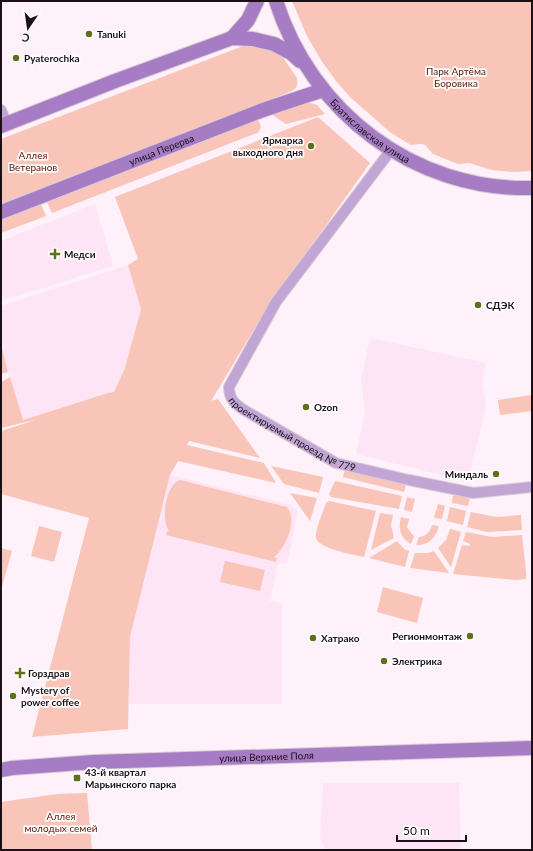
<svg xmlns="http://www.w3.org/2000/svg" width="533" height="851" font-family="Lato,sans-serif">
<rect width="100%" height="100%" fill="#fef1f9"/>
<!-- built -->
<g fill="#fde5f5">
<path d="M95,204L113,266L6,299H1V241Z"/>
<path d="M128,265L141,309L125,368L114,392L108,393L22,420L1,344V306Z"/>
<path d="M370,338L486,363L482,382L486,406L468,481L356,454L365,413L361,380Z"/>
<path d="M170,475L291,505L298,512L287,564L278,563L270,601L282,603V704H129L130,637Z"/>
<path d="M323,783H459L461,850H326L320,837Z"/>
</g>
<!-- green -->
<g fill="#f8c5b8">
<path d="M292,1H532V171L512,172L492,170L469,163L458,164L433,154L425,145L421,144L411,145L391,133L351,98L336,81L321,60L307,36Z"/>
<path d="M252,44L278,52L282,56L297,78V85L296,88L292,91L1,207V139L243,46Z"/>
<path d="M307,102L317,105L325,114L286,124L271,114Z"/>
<path d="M318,117L370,163L264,313L211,401L218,399L260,458L189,441L187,445L264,463L276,483L178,461L170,475L130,637L128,729L32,737L89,518L1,494V431L39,419L1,428V382L10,377L23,420L108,393L114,392L125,368L141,309L128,265L138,259L115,197Z"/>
<path d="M257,118L261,126L259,132L52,213L46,200Z"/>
<path d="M40,202L46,216L1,233V217Z"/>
<path d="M1,344L8,372L1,374Z"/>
<path d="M532,395V411L500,415L498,400Z"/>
<path d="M271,466L323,477L319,493L284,484Z"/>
<path d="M345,469L406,485L404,492L343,477Z"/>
<path d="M180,480L287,507C298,520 286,548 274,557L277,558L276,562L166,535L167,531H169C161,520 165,485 180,480Z"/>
<path d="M335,481L402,496L399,509L331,497L329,494Z"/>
<path d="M290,493L317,498L310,521Z"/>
<path d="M453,495L470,497L468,506L452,503Z"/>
<path d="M407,497L415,499L412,512L404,510Z"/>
<path d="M329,501L376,511L364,557C354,555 316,548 316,537C316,526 323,513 326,503Z"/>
<path d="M438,504L445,506L442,519L434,518Z"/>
<path d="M450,507L466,511L463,525L447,521Z"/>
<path d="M471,512L496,517L521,515L522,530L487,532L467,527Z"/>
<path d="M380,513L393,515L391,525L394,538L371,550Z"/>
<path d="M401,517L409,519L407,527L411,533L414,536L411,544C400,538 398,529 401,517Z"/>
<path d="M432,525L439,526C435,538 430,545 416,545L419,537C427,536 430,532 432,525Z"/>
<path d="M39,526L62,532L54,562L31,556Z"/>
<path d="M450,529L461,532L451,567L438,548L446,540Z"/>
<path d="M466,532L492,537L522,535L526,572V579L515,580L453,574L462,545L470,546V544L463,541Z"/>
<path d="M397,541L404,549L409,551L405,567L369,558Z"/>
<path d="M1,548L12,551L1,590Z"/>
<path d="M434,551L449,573L410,568L415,553H428Z"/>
<path d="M225,561L265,570L260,591L220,582Z"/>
<path d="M383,587L423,598L417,623L377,612Z"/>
<path d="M87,793L92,850H1V802L57,794Z"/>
</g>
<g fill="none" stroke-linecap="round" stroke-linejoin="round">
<defs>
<g id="street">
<path d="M1,110L7,124"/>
<path id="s1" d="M391,150L276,302L229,387C229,399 235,404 244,410L336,463L409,480L473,493L532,487"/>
</g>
<g id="secondary">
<path id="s2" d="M276,1C311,112 414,191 532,188"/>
<path d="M232,38L248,20L257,1"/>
<path d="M1,126L115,81L232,38L253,39L274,44L291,53L300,61"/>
<path id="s3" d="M1,212L263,110L323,90"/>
<path id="s4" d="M1,770L12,768L94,762L532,748"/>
</g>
</defs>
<!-- street casing -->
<use href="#street" stroke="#dacdd5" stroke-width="12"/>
<!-- secondary casing -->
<use href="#secondary" stroke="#dacdd5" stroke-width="16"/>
<!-- street -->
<use href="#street" stroke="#c0a5d5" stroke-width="10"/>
<!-- secondary -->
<use href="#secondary" stroke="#a67dc4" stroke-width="14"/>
</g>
<!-- markers -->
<g fill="#606f1b" stroke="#fff" stroke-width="1.5">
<circle cx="89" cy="34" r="4"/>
<circle cx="16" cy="58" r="4"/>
<circle cx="311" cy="146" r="4"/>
<path d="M53 248h4v4h4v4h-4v4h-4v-4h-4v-4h4z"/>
<circle cx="478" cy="305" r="4"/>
<circle cx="306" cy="407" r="4"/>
<circle cx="496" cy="474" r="4"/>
<circle cx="470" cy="636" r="4"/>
<circle cx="313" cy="638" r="4"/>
<circle cx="384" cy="661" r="4"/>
<path d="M18 667h4v4h4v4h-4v4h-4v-4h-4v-4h4z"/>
<circle cx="13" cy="696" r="4"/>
<rect x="73" y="774" width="8" height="8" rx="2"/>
</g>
<g text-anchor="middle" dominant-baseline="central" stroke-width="3.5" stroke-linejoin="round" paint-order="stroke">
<!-- poi labels -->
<g font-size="10" font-weight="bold" fill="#1b1018" stroke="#fff" text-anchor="start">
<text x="97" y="34">Tanuki</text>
<text x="24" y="58">Pyaterochka</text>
<text x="303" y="140" text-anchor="end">Ярмарка<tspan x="303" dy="12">выходного дня</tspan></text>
<text x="64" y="254">Медси</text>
<text x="486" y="305">СДЭК</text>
<text x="314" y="407">Ozon</text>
<text x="488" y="474" text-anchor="end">Миндаль</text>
<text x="462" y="636" text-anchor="end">Регионмонтаж</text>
<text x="321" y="638">Хатрако</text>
<text x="392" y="661">Электрика</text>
<text x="28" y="673">Горздрав</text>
<text x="21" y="690">Mystery of<tspan x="21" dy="12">power coffee</tspan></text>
<text x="85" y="772">43-й квартал<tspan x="85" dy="12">Марьинского парка</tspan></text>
</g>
<!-- park labels -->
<g font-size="10" fill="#5c1604" stroke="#fff">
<text x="456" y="71">Парк Артёма<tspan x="456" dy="12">Боровика</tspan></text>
<text x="33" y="155">Аллея<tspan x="33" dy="12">Ветеранов</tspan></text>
<text x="61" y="816">Аллея<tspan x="61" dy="12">молодых семей</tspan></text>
</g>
<!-- street labels -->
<g font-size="10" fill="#1b1018" stroke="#fff">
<text stroke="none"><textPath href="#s2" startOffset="164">Братиславская улица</textPath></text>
<text stroke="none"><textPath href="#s3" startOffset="172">улица Перерва</textPath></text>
<text stroke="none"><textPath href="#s1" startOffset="371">проектируемый проезд № 779</textPath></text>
<text stroke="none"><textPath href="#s4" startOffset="266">улица Верхние Поля</textPath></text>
</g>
</g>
<!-- border -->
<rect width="533" height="851" fill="none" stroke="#1b1018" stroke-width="4"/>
<!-- north arrow -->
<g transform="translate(28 28) rotate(193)" stroke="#ffffff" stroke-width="3" paint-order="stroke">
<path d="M0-3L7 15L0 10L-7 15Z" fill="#1b1018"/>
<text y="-6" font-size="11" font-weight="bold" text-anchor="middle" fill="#1b1018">С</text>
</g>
<!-- scale -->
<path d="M397 835v6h69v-6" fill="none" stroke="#1b1018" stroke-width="2"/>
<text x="403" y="835" font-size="12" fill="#1b1018" stroke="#ffffff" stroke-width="3" paint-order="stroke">50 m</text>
</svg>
